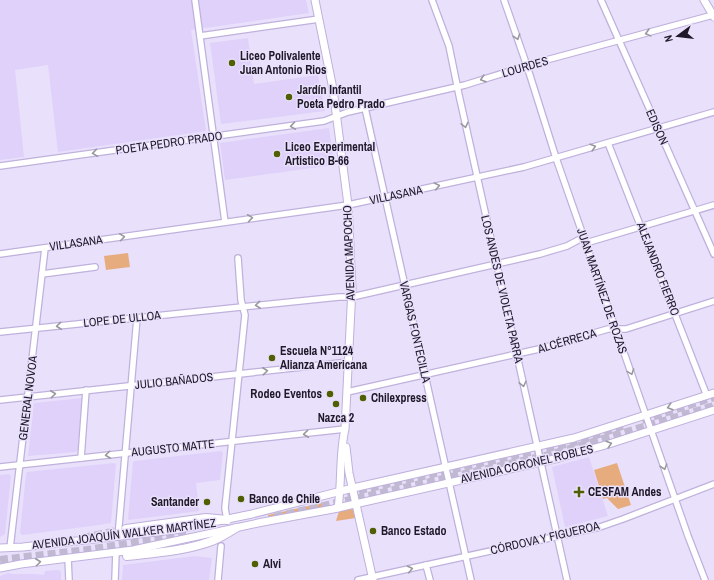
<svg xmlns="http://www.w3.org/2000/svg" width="714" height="580" font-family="'Archivo Narrow',sans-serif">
<rect width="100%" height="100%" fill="#e9e0fc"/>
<!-- built -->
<g fill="#dfd1fa">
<path d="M0,0H306L309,13L191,30L206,131L58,152L48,65L15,70L24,157L0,160Z"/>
<path d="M248,38L254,84L318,75L325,111L221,124L210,43Z"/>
<path d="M329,128L334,165L225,180L220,143Z"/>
<path d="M82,398L78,449L76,452L28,456L34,403Z"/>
<path d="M221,451L223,453L220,480L196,483L199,511L129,520L128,519L133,462L135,461Z"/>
<path d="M589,457L608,516L565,527L552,467Z"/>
<path d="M114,463L116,464L111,523L99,525L22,535L20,533L26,474L27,472Z"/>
<path d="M9,474L11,476L5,534L0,537V475Z"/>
<path d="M195,556L212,558L209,580H122L123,565Z"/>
<path d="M59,570L61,572V580H0V576L8,573L12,574H34L44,575L45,571Z"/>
</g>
<!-- green -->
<g fill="#e7ac7d">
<path d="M128,253L130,267L106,270L104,256Z"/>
<path d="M617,463L631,505L618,509L607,498L603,499L594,470Z"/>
<path d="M322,503L323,508L268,517V515Z"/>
<path d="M353,508L356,518L336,521L339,511Z"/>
</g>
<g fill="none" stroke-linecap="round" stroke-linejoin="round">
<!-- highway-tunnel -->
<g stroke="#c1b8d2" stroke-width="8" stroke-dasharray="8 4" stroke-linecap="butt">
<path d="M642,420L714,397"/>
<path d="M347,493L548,448L579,441L625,425"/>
<path d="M275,517L549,455L714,406"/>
<path d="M83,538L126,529"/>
<path d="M0,560L87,550L187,535"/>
</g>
<defs>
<g id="minor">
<path d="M195,0L225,222"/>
<path d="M432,0L449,46L459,95L567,580"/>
<path d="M504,0L527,66L556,158L688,536L705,580"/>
<path d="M601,0L714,254"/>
<path d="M200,36L319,19"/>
<path d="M365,108L471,580"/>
<path d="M608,143L707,396"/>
<path d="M0,166L324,121L348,112L465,85L539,62L713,15"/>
<path d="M586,243L714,205"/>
<path d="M0,254L348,205L524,167L714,112"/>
<path d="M42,274L95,267"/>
<path d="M0,332L339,297H352L540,254L567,246L584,237"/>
<path d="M347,392L539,349L608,329H626L714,301"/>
<path d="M0,400L349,362"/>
<path d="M81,458L86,390"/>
<path d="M0,467L345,429"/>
<path d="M227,520L225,508L245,315L241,300L238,258"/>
<path d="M118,537L137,318"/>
<path d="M10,548L45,248"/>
<path d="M68,558L69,580"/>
<path d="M426,565L430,580"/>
<path d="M115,580L116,552"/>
<path d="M218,580L221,546"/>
<path d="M358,580L600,527L623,519L714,484"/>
</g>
<g id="major">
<path d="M315,0L333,89L348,205L352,288L345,429C339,455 342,482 338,508"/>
<path d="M704,0L714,17"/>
<path d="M346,447L349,473L373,580"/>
<path d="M0,548L23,547L174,530L252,514L353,488L574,438L714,393"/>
<path d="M0,568L21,564L133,550L263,522L333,509L559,458L609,444L714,410"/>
</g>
<g id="highway">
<path d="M126,529L206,518L227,520"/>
<path d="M127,556C154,553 183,551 209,542C219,539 227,533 236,528"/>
</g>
</defs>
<!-- minor casing -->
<use href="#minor" stroke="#bfb1dc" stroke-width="8"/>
<!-- major casing -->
<use href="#major" stroke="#bfb1dc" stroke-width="9"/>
<!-- highway casing -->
<use href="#highway" stroke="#bfb1dc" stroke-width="10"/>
<!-- minor -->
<use href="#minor" stroke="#fff" stroke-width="5.5"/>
<!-- major -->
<use href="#major" stroke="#fff" stroke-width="7"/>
<!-- highway -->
<use href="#highway" stroke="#fff" stroke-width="8"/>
</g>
<!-- one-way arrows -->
<defs><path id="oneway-chevron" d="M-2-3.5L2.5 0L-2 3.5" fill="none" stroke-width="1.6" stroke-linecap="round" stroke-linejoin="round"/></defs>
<g stroke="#9a989f">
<use href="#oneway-chevron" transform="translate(648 33) rotate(165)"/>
<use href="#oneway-chevron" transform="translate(517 37) rotate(71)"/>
<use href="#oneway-chevron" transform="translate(483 79) rotate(163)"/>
<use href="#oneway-chevron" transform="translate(465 125) rotate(77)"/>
<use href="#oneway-chevron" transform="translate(293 126) rotate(172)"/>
<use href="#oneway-chevron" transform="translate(593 147) rotate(-16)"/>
<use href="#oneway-chevron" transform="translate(95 153) rotate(172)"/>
<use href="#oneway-chevron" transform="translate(437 186) rotate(-12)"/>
<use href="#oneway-chevron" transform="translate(250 218) rotate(-8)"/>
<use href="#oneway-chevron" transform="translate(122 237) rotate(-8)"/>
<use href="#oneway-chevron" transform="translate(258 305) rotate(174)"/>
<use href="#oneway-chevron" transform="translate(59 326) rotate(174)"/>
<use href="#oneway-chevron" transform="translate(265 371) rotate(-6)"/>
<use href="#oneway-chevron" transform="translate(631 372) rotate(70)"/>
<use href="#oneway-chevron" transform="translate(523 384) rotate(77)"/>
<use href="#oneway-chevron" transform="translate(53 394) rotate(-6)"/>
<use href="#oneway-chevron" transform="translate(670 407) rotate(162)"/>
<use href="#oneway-chevron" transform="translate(306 434) rotate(174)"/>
<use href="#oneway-chevron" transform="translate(609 444) rotate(-17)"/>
<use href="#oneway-chevron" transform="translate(108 455) rotate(173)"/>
<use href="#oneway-chevron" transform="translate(664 467) rotate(71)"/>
<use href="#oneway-chevron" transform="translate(38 562) rotate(-7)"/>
<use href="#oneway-chevron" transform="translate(410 569) rotate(-12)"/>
</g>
<!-- markers -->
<g fill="#4f5f01" stroke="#e9e0fc" stroke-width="1.5">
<circle cx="232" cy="63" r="4"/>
<circle cx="289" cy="97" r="4"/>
<circle cx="277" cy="154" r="4"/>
<circle cx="272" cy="358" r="4"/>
<circle cx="330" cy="394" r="4"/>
<circle cx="363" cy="398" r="4"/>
<circle cx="336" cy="404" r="4"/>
<path d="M577 486h4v4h4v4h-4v4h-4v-4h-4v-4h4z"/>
<circle cx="241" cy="499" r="4"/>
<circle cx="207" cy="502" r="4"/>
<circle cx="373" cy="531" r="4"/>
<circle cx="255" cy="564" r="4"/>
</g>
<g text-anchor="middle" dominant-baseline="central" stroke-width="3" stroke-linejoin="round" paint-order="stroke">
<!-- poi labels -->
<g font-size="12" font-weight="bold" fill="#1f1929" stroke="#e9e0fc" text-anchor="start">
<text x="240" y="56">Liceo Polivalente<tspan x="240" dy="14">Juan Antonio Rios</tspan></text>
<text x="297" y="90">Jardín Infantil<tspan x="297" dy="14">Poeta Pedro Prado</tspan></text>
<text x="285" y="147">Liceo Experimental<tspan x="285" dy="14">Artistico B-66</tspan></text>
<text x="280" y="351">Escuela N°1124<tspan x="280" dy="14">Alianza Americana</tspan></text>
<text x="322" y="394" text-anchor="end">Rodeo Eventos</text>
<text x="371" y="398">Chilexpress</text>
<text x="336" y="418" text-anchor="middle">Nazca 2</text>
<text x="588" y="492">CESFAM Andes</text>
<text x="249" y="499">Banco de Chile</text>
<text x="199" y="502" text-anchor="end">Santander</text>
<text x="381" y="531">Banco Estado</text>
<text x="263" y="564">Alvi</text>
</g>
<!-- street labels -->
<g font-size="12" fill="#1f1929" stroke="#e9e0fc">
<text transform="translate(525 67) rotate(-16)">LOURDES</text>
<text transform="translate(657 127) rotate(66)">EDISON</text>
<text transform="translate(169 143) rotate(-8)">POETA PEDRO PRADO</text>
<text transform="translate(396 195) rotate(-12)">VILLASANA</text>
<text transform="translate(76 243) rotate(-8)">VILLASANA</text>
<text transform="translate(349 253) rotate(-92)">AVENIDA MAPOCHO</text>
<text transform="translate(658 269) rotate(69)">ALEJANDRO FIERRO</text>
<text transform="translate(502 289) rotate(77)">LOS ANDES DE VIOLETA PARRA</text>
<text transform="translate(602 291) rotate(71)">JUAN MARTÍNEZ DE ROZAS</text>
<text transform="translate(122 319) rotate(-6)">LOPE DE ULLOA</text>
<text transform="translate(415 332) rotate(77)">VARGAS FONTECILLA</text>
<text transform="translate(567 341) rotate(-16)">ALCÉRRECA</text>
<text transform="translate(174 381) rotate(-6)">JULIO BAÑADOS</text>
<text transform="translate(28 398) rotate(-83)">GENERAL NOVOA</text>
<text transform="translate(173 448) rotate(-6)">AUGUSTO MATTE</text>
<text transform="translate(527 464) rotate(-13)">AVENIDA CORONEL ROBLES</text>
<text transform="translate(124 534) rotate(-7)">AVENIDA JOAQUÍN WALKER MARTÍNEZ</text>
<text transform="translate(545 538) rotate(-13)">CÓRDOVA Y FIGUEROA</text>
</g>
</g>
<!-- north arrow -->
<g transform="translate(678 36) rotate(255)" stroke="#e9e0fc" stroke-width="3" paint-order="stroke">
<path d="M0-3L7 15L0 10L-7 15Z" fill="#1f1929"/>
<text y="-6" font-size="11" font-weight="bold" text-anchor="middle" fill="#1f1929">N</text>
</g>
</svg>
